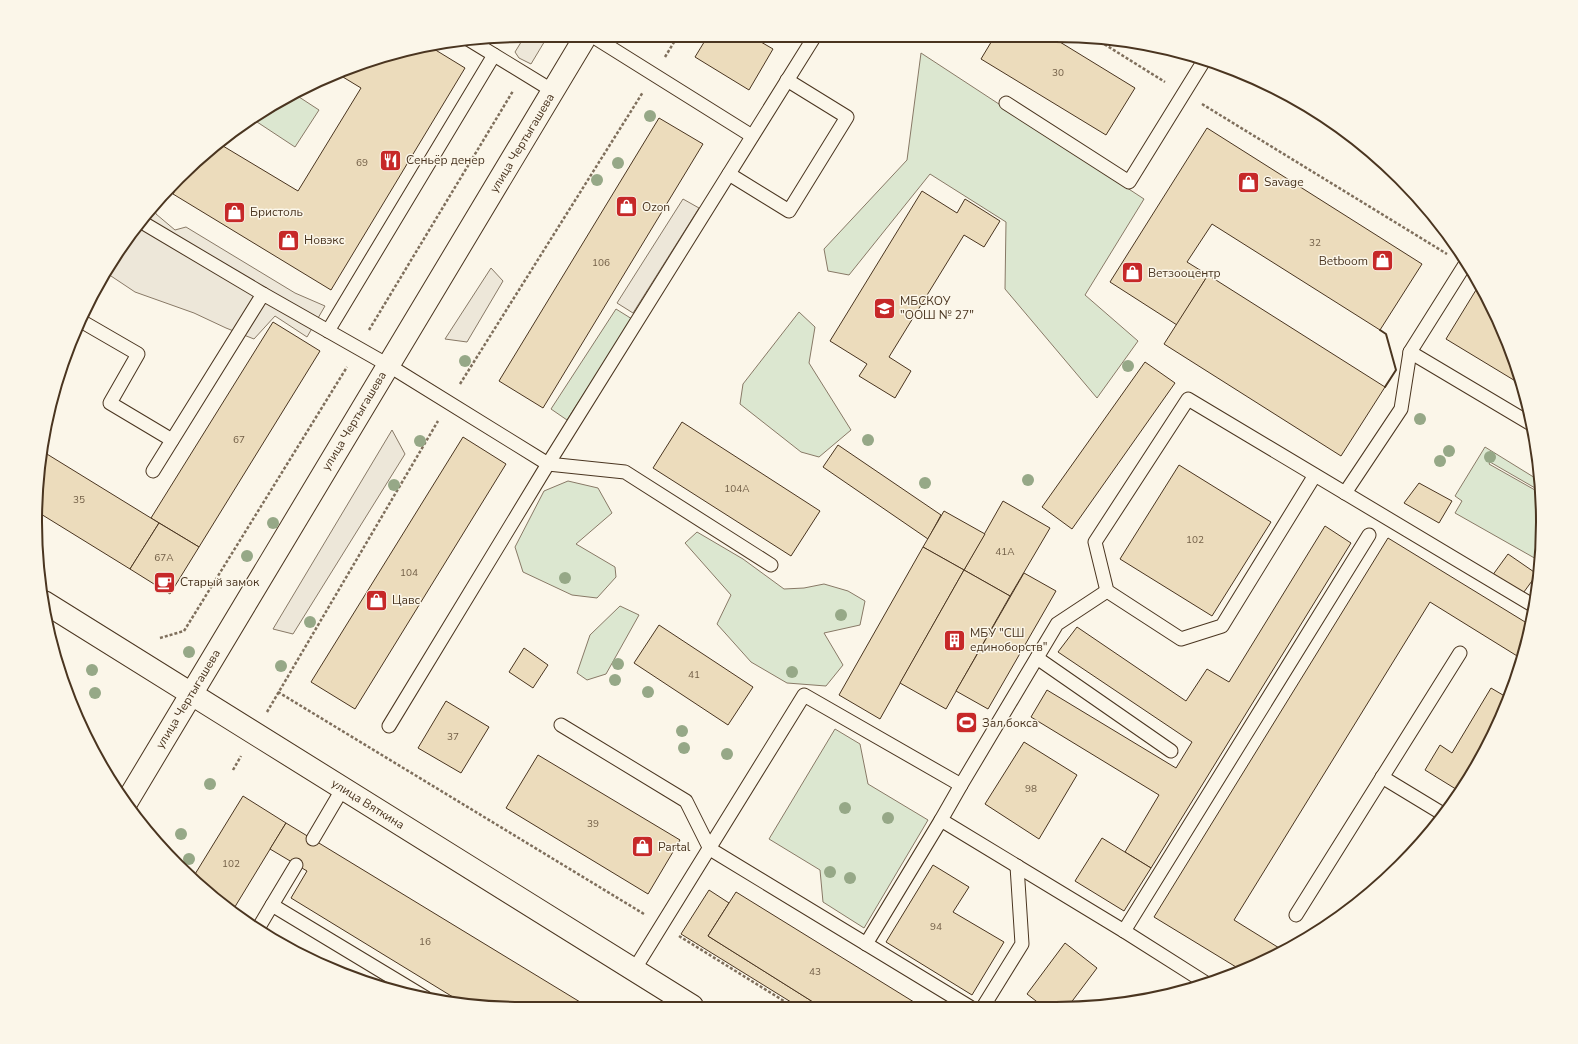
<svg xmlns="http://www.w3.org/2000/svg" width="1578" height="1044" font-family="'Nunito Sans',sans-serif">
<rect width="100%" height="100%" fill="#fbf6e9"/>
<!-- green -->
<g fill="#dce7d0" stroke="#887966">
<path d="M921,53L1144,199L1085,295L1138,341L1097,398L1005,289L1006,222L930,174L849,275L828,271L824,249L907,160Z"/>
<path d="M296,95L319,110L295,147L251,118Z"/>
<path d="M616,309L632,319L567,420L551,409Z"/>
<path d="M799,312L815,327L809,363L851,430L819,457L801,452L740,404L743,384Z"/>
<path d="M1485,447L1540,481L1542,492L1490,462L1489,464L1542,494L1539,565L1537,563L1538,560L1455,513L1462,501L1455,496Z"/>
<path d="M568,481L598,488L612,513L576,544L615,567L616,577L597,598L572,595L523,572L515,547L544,491Z"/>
<path d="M697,532L743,559L784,589L804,588L824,584L848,591L865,601L860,625L824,633L843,665L826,686L787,683L751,662L717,624L731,595L685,543Z"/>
<path d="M620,606L639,615L606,674L587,680L577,673L590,635Z"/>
<path d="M835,729L860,744L868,784L928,820L864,928L823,902L820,870L769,839Z"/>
</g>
<!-- parking -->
<g fill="#ede7d9" stroke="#887966">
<path d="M523,39H546L531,64L519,58L515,52Z"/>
<path d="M683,199L699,208L633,313L617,303Z"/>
<path d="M154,206L156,214L175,230L186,227L295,293L325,306L307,337L275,316L254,339L226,328L194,313L135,292L108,274L136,225Z"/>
<path d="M491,268L503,281L467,342L445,339Z"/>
<path d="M392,430L405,454L293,634L273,629Z"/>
</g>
<!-- building -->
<g fill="#ecdcbc" stroke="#4a3520">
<path d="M706,39H763L761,42L773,49L749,90L695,57Z"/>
<path d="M993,39H1055L1135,88L1106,135L981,59Z"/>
<path d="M429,46L465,68L331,290L173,194L188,169L201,156L218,143L298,191L361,88L338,74L366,61Z"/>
<path d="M659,118L703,144L543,408L499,381Z"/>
<path d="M1207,128L1422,264L1380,330L1212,224L1187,262L1208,275L1177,325L1110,282Z"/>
<path d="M922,191L957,213L965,199L1000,221L984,247L964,235L889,357L911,371L895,398L859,376L867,364L830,341Z"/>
<path d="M1208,275L1385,387L1341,456L1164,344Z"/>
<path d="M1476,290L1487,297L1493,307L1522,385L1446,339Z"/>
<path d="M273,322L320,351L199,547L151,518Z"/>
<path d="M1145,362L1175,383L1072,529L1042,507Z"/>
<path d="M682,422L820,511L791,556L653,468Z"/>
<path d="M463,437L506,464L355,709L311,682Z"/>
<path d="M838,445L941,515L928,539L823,467Z"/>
<path d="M42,451L159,523L130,569L36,511V490Z"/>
<path d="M1179,465L1271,522L1212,616L1120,559Z"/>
<path d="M1419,483L1452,501L1439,523L1404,503Z"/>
<path d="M1003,501L1050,528L1010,596L964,570Z"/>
<path d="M944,511L985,534L964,570L923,547Z"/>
<path d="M159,523L199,547L170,594L130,569Z"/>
<path d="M1325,526L1351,543L1151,868L1125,852L1159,795L1031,717L1047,690L1176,768L1192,742L1058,652L1077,627L1186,701L1207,669L1229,682Z"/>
<path d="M1388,538L1530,625L1522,659L1430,602L1234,920L1284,951L1271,959L1241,970L1154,917Z"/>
<path d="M923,547L964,570L880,719L839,695Z"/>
<path d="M1508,554L1537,574L1521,596L1492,576Z"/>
<path d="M964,570L1010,596L946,709L900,683Z"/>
<path d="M1024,573L1056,591L988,709L956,691Z"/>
<path d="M659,625L753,687L728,725L634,663Z"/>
<path d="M524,648L548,665L533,688L509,672Z"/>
<path d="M1491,688L1508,698L1478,766L1459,791L1425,770L1440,745L1452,753Z"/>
<path d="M446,701L489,727L461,773L418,748Z"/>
<path d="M1024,742L1077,775L1039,839L985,804Z"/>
<path d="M538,755L680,840L648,894L506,808Z"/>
<path d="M243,796L286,823L233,910L201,888L192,879Z"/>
<path d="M286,823L585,1005H466L291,898L307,871L270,849Z"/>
<path d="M1102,838L1151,868L1124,911L1075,881Z"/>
<path d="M933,865L969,887L953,912L1004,942L972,995L886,942Z"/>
<path d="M709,890L729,903L708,936L821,1007H799L681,934Z"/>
<path d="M736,892L922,1007H821L708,936Z"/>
<path d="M1065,943L1097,968L1067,1008H1045L1027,994Z"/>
</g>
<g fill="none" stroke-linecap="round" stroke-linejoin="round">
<defs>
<g id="service">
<path d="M468,39L553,91"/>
<path d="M597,39L752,136"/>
<path d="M1006,103L1129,182L1205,59"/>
<path d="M729,174L789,211L847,117L787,80"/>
<path d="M140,221L263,294"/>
<path d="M1466,263L1410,352L1531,424"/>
<path d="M81,321L138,354L110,403L172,440"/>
<path d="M328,331L494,55"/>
<path d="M153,471L263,294L388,365L548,464L625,472L771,565"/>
<path d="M1315,475L1222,626L1181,639L1107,591L1095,542L1188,399L1534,606"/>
<path d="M1345,493L1401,409L1410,352"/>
<path d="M1037,658L1171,751"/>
<path d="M561,725L686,801L710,849L970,1007"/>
<path d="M389,726L548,464L813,39"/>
<path d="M1382,777L1443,814"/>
<path d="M961,785L1057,624L1107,591"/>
<path d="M313,839L343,788"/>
<path d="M272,905L296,865"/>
<path d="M1296,915L1460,653"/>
<path d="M259,927L272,905L426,998"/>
<path d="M1124,931L1369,535"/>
<path d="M866,944L941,820"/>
<path d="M634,970L804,695L961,785L941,820L1124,931L1206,983"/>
<path d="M983,1007L1022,944L1017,866"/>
</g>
<g id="minor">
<path d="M44,602L692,1006"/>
<path d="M126,803L584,39"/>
</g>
</defs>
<!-- service casing -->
<use href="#service" stroke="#4a3520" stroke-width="15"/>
<!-- minor casing -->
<use href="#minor" stroke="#4a3520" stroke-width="24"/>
<!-- path -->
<g stroke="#7f6f5c" stroke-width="2.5" stroke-dasharray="3 2" stroke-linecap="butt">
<path d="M1096,39L1165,82"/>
<path d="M665,57L676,39"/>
<path d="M1202,104L1447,254"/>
<path d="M369,330L513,91"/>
<path d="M460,384L643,92"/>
<path d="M160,638L184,631L347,367"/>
<path d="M278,692L644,914"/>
<path d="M267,712L438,421"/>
<path d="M233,770L241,756"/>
<path d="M679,936L792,1006"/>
</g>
<!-- service -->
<use href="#service" stroke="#fbf6e9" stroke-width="13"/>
<!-- minor -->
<use href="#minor" stroke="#fbf6e9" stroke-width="22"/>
<!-- wall -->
<path stroke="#4a3520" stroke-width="2" d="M1380,330L1386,334L1396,370L1385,387"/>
</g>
<!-- trees -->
<g fill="#96a887">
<circle cx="650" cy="116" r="6"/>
<circle cx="618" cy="163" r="6"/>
<circle cx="597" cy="180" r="6"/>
<circle cx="465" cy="361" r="6"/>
<circle cx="1128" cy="366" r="6"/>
<circle cx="1420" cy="419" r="6"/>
<circle cx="868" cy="440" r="6"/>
<circle cx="420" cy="441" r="6"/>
<circle cx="1449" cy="451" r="6"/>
<circle cx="1490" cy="457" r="6"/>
<circle cx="1440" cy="461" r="6"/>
<circle cx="1028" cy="480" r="6"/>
<circle cx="925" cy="483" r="6"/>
<circle cx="394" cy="485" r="6"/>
<circle cx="273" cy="523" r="6"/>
<circle cx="247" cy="556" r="6"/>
<circle cx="565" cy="578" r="6"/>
<circle cx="841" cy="615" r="6"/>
<circle cx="310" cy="622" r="6"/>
<circle cx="189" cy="652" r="6"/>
<circle cx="618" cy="664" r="6"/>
<circle cx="281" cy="666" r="6"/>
<circle cx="92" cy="670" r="6"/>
<circle cx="792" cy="672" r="6"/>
<circle cx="615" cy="680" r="6"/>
<circle cx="648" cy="692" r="6"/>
<circle cx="95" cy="693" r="6"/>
<circle cx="682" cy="731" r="6"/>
<circle cx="684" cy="748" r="6"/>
<circle cx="727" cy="754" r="6"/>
<circle cx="210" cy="784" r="6"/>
<circle cx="845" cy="808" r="6"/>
<circle cx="888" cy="818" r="6"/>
<circle cx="181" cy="834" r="6"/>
<circle cx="189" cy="859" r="6"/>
<circle cx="830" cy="872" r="6"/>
<circle cx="850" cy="878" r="6"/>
</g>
<!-- icons -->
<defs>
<symbol id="restaurant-square" viewBox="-11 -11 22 22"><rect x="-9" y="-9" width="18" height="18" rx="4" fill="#c62828" stroke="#fbf6e9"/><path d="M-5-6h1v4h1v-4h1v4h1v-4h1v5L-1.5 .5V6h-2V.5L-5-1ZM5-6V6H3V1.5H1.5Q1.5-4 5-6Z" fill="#fff"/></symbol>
<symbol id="shop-square" viewBox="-11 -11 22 22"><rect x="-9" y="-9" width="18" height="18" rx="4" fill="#c62828" stroke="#fbf6e9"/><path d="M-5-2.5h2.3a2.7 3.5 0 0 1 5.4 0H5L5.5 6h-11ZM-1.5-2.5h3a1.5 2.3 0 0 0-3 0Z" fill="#fff"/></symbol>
<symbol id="school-square" viewBox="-11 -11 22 22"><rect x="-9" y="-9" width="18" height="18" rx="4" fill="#c62828" stroke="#fbf6e9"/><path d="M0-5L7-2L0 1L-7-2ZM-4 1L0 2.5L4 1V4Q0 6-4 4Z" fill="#fff"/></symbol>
<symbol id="cafe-square" viewBox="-11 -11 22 22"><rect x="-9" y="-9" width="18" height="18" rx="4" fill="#c62828" stroke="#fbf6e9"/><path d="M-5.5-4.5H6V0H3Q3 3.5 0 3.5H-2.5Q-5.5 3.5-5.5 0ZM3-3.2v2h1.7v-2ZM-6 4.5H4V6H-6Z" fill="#fff"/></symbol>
<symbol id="building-square" viewBox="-11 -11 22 22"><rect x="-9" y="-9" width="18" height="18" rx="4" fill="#c62828" stroke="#fbf6e9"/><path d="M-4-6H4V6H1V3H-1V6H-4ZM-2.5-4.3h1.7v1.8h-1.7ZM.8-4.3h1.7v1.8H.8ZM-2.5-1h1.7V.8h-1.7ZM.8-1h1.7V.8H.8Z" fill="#fff"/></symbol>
<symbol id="stadium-square" viewBox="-11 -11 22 22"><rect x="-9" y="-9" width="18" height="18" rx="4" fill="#c62828" stroke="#fbf6e9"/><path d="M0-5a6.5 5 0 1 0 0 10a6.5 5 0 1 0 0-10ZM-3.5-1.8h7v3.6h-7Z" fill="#fff"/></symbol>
</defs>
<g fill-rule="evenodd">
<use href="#restaurant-square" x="378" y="148" width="25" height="25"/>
<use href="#shop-square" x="1236" y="170" width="25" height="25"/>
<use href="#shop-square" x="614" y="194" width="25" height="25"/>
<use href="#shop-square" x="222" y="200" width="25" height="25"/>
<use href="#shop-square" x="276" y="228" width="25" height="25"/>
<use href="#shop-square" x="1370" y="248" width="25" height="25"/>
<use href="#shop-square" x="1120" y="260" width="25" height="25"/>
<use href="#school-square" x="872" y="296" width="25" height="25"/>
<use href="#cafe-square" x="152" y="570" width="25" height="25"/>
<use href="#shop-square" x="364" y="588" width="25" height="25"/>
<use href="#building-square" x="942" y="628" width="25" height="25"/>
<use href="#stadium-square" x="954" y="710" width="25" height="25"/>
<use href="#shop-square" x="630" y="834" width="25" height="25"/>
</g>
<g text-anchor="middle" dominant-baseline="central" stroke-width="3" stroke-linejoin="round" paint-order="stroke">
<!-- number labels -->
<g font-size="10" fill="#725f47">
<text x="1058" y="73">30</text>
<text x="362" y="163">69</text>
<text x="1315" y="243">32</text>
<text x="601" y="263">106</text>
<text x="239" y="440">67</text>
<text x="737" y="489">104А</text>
<text x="79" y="500">35</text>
<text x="1195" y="540">102</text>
<text x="1005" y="552">41А</text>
<text x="164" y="558">67А</text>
<text x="409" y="573">104</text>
<text x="694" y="675">41</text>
<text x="453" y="737">37</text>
<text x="1031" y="789">98</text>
<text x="593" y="824">39</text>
<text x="231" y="864">102</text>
<text x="936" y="927">94</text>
<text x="425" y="942">16</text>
<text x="815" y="972">43</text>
</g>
<!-- street labels -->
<g font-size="12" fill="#4a3520" stroke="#fbf6e9">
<text transform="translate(522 143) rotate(-59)">улица Чертыгашева</text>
<text transform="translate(354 421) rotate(-59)">улица Чертыгашева</text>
<text transform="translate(188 699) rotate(-59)">улица Чертыгашева</text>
<text transform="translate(368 804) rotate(32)">улица Вяткина</text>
</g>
<!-- poi labels -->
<g font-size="12" fill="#4a3520" stroke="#fbf6e9" text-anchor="start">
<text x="406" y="160">Сеньёр денер</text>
<text x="1264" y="182">Savage</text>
<text x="642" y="207">Ozon</text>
<text x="250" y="212">Бристоль</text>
<text x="304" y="240">Новэкс</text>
<text x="1368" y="261" text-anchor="end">Betboom</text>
<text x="1148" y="273">Ветзооцентр</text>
<text x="900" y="301">МБСКОУ<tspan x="900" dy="14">"ООШ № 27"</tspan></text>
<text x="180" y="582">Старый замок</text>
<text x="392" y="600">Цавс</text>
<text x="970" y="633">МБУ "СШ<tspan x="970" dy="14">единоборств"</tspan></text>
<text x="982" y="723">Зал бокса</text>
<text x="658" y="847">Partal</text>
</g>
</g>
<!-- crop -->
<path d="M0 0H1578V1044H0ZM522 42H1056A480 480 0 0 1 1536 522V522A480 480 0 0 1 1056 1002H522A480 480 0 0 1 42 522V522A480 480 0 0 1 522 42Z" fill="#fbf6e9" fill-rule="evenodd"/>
<path fill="none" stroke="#4a3520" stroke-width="2" d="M522 42H1056A480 480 0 0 1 1536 522V522A480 480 0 0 1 1056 1002H522A480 480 0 0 1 42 522V522A480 480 0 0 1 522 42Z"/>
</svg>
